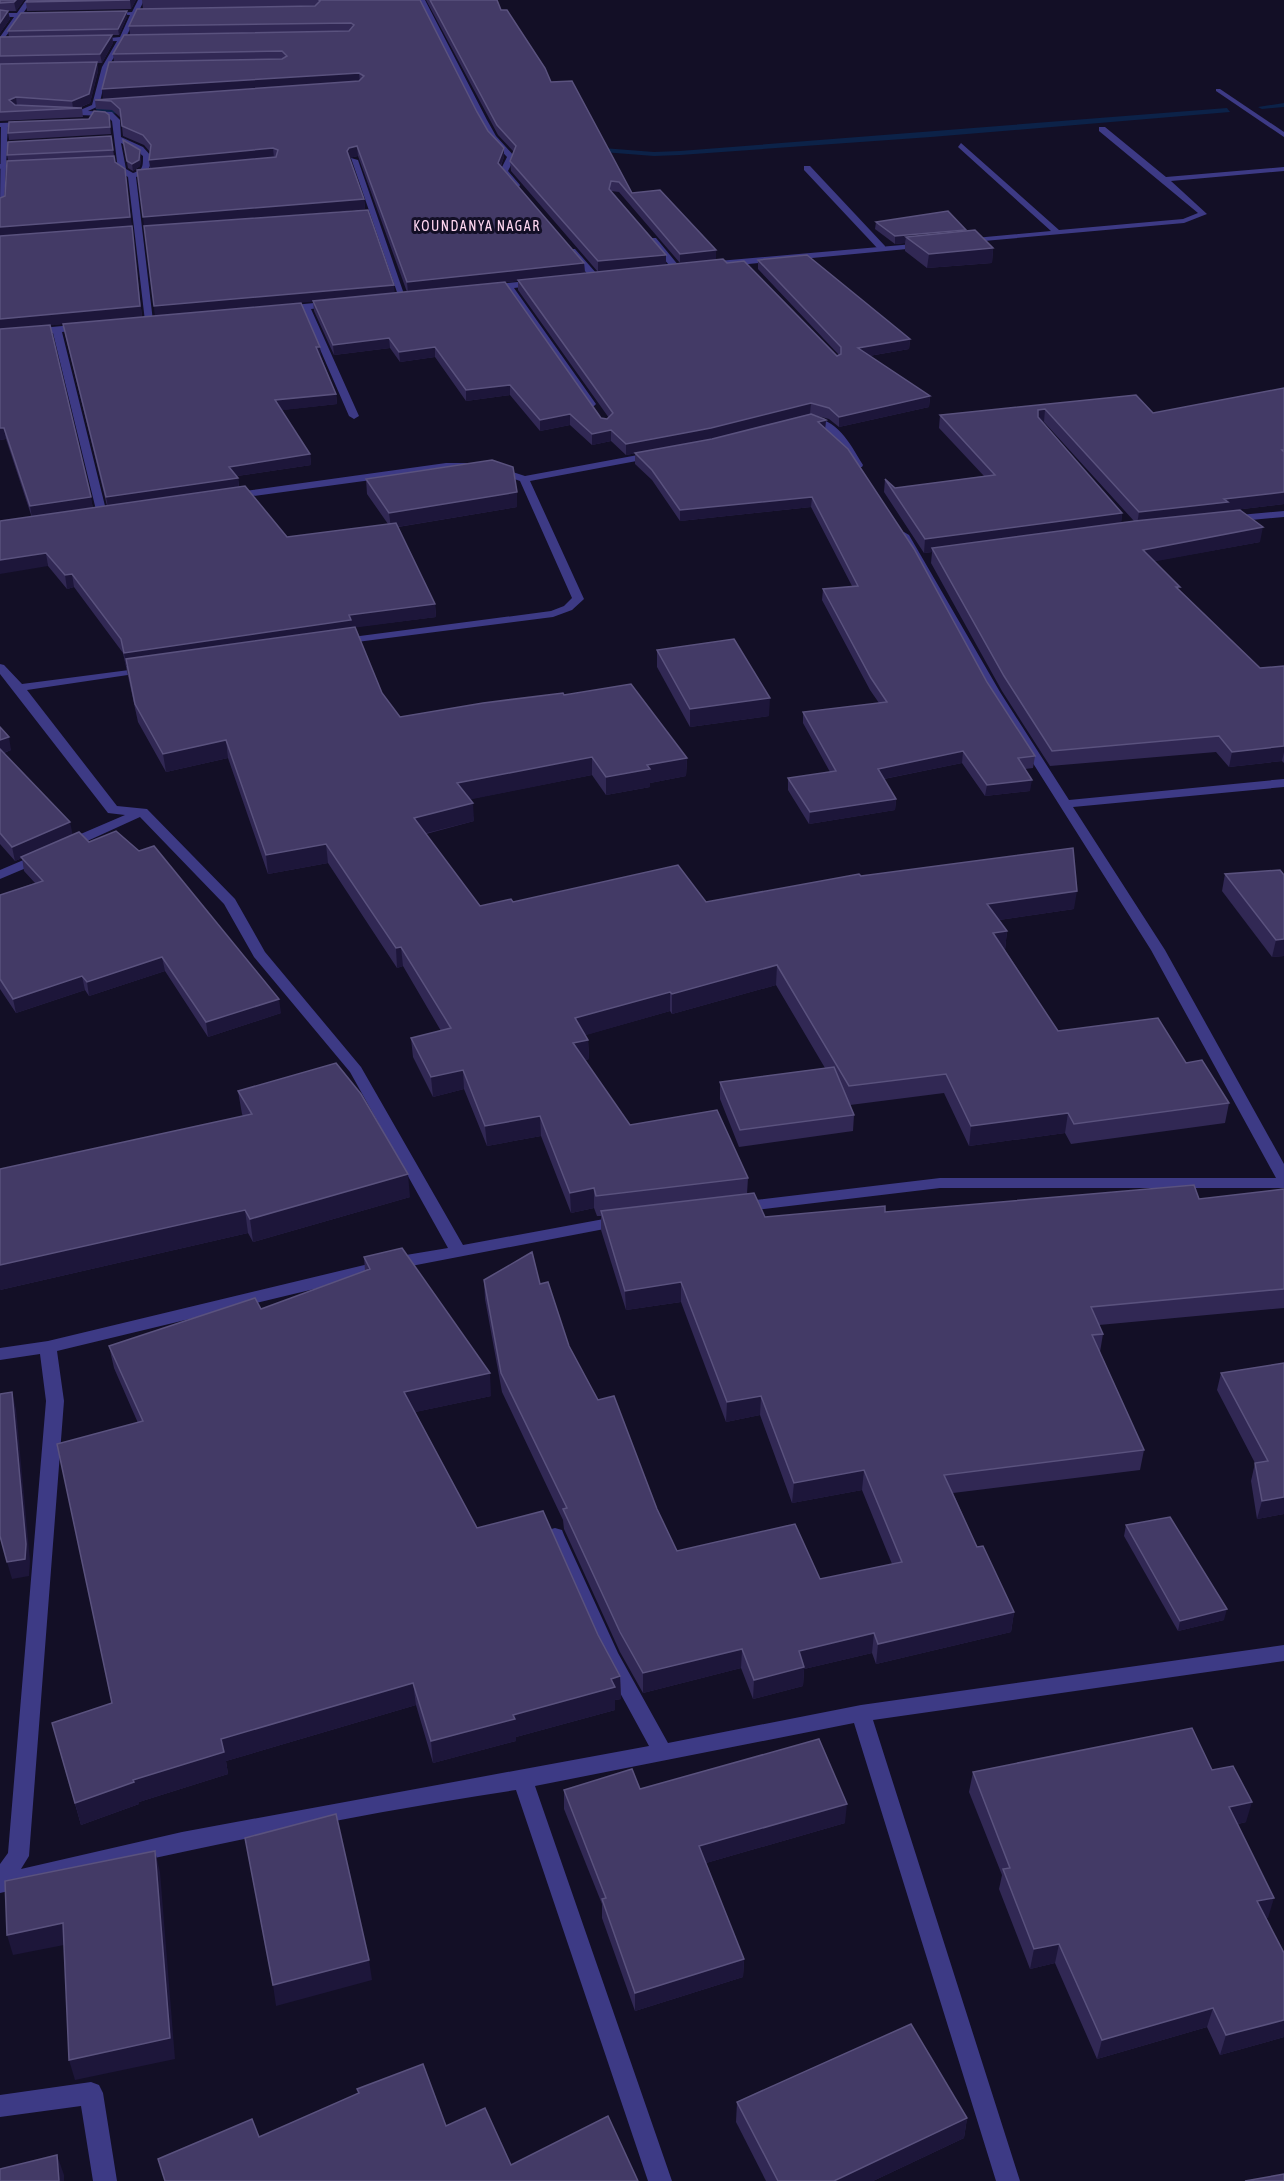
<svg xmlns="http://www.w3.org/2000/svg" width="1284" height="2181" font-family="'Asap Condensed',sans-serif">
<rect width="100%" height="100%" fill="#130f26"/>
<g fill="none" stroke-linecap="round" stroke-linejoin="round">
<!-- stream -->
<g fill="#0c2248" fill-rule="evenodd">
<path d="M1284,103V107L1262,109L1258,107Z"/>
<path d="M95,108L132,111L136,113L132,115L98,112Z"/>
<path d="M1227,108L1230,112L931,137L680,155L654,156L590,151L586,149L590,147L654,152L680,151Z"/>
</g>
<!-- service -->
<g fill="#3d3a85" fill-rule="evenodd">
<path d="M1,123L8,125L7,142L27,141L31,143L7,147L4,206L0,208Z"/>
<path d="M804,166H810L885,246V250H879L804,170Z"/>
<path d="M650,238H656L679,266V270H673L650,242Z"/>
</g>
<!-- minor -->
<g fill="#3d3a85" fill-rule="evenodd">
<path d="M26,0H32L24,12L43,14L21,16L0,44V37L14,17H0V13H17Z"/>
<path d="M138,0H144L139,11L157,13L137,15L126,37L134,39L124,41L108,67L99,106L88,111L112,112L120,120L121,137L143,147L151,156C151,169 148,173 136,177L153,321L149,324L145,321L128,177L118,170L112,121L107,116L77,115L73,113L92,105L102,67L117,41L93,42L90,40L120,37L130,15L103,14L132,12ZM121,143L137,151L143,156C143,167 143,170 133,173L126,169Z"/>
<path d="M419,0H425L487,120L496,136L515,157L508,171L520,185L519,187H513L500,171L507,157L490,139L479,120Z"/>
<path d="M1216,89H1220L1284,132V137L1216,91Z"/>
<path d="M27,122L30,126L0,127V123Z"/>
<path d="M1099,127H1105L1166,177L1284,167V171L1171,181L1207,214L1184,223L961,243L960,241L964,239L1051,231L958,147L961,143L1059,230L1183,219L1198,213L1099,131Z"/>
<path d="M351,158L358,160L406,300L399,298Z"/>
<path d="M0,164H5L6,166L0,169Z"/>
<path d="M925,243L929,245L928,247L707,268L703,265L707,262Z"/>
<path d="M569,249H575L597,274V278H591L569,253Z"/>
<path d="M537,280L540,281V285L514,288L596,404L594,406H588L506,289L489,291L485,288L489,285Z"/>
<path d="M334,301L338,304L337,306L311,309L359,416L354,419L349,416L303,310L284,312L280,309L284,306Z"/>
<path d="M83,324L87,327L86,329L62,332L107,514L102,517L97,514L53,333L0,338V332Z"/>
<path d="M808,416C838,419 849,442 863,465L862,467H854C839,444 834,427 805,421L803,419Z"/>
<path d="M654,452L658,453V457L530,481L584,599L572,610L553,617L341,644L335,641L337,639L551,611L564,606L572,598L520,481L489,470L452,469L231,499L226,496L231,493L446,463H484L525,476Z"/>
<path d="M1284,511V517L1229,522L1224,519L1229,516Z"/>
<path d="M904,532L909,535L1000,692L1069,800L1284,779V787L1073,807L1165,950L1284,1164V1188H940L739,1212L733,1211L731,1207L733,1203L739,1202L940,1178H1276L1151,950L988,692L899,535Z"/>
<path d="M0,664L4,665L22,684L152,667V671L148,672L27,690L117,806L147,809L235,899L265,952L361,1067L463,1245L620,1216L626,1217L628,1221L626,1225L620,1226L406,1267L57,1351L64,1401L29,1856L21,1869L182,1832L649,1746L600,1656L546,1535L548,1530L555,1528L562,1530L564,1535L618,1653L668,1743L861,1705L1284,1645V1661L873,1720L1020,2181H996L854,1723L535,1786L672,2181H648L516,1790C342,1816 171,1853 0,1893V1864L8,1853L46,1401L40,1354L0,1360V1348L48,1341L406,1255L448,1248L350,1072L254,957L224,904L140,817L72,848H62L60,845L62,842L125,815L108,813L0,674Z"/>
<path d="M40,853L47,857L45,860L0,879V870Z"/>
<path d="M91,2082L99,2085L103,2093L117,2181H93L81,2106L0,2117V2095Z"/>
</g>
</g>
<!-- wall -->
<g fill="#312854" fill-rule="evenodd">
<path d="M0,0H24L16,11H8L10,19L0,33Z"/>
<path d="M28,0H136L131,9L27,11L26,2Z"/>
<path d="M142,0H420L477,112L504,157L501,166L584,263L585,273L598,272L511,171L510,161L514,152L498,135L426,0H497L501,10L551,82L632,193L716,259L727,263L837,356L839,355L758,269V260L910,339L909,349L869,356L930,396L929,407L839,427L829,419L810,414L711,439L626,455L611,441L592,445L570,425L540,431L510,395L466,401L435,357L400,362L390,348L334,355L314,311L313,301L155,316L150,169L149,160L150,152L144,145L123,136L121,118L112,110L96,109L95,100L256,89L103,99L114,62L113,54L130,34L129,26L143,9ZM358,156L407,292L395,293L200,222L365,209L364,199L349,158ZM611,191L619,192L680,263L666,265ZM518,281V290L609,418L607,419L601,418L505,282Z"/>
<path d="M127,17L119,35H112L113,43L102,63H97L98,71L90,103L79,108H82L83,117L0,121V37H9L8,31Z"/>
<path d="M109,115L111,134L9,140L8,133Z"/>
<path d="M111,136L115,162L125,169L142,317L50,325L93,508L107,506L65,334L63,324L321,357L336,394L337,404L281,410L310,454L311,465L237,476L238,478L239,487L287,537L388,524L367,494L366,479L517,492V507L398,527L435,604L436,617L355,627L382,693L400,717L564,695L687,758L686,776L650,783V787L606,795L592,775L470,799L474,821L426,834L480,906L513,902H706L861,876L1074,909L999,920L1007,931L1005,950L1058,1031L1186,1063L1229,1103L1225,1123L1071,1144L1065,1133L969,1146L944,1093L850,1105L854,1115L853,1131L739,1147L720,1099V1082L825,1068L776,985L672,1014L670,1011L585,1035L588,1040L589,1059L585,1060L630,1125L748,1178L747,1194L765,1217L1199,1199L1284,1189V1308L1099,1325L1103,1334L1100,1352L1144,1450L1140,1470L953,1493L977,1547L1014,1612L1011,1632L876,1664L872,1653L804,1669L803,1686L753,1699L741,1668L643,1693L620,1652L564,1529L563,1520L502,1392L485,1299L484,1280L540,1284L569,1346L657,1509L677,1551L820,1579L892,1564L862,1490L792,1503L760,1415L726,1422L681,1302L626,1310L601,1230V1216H597L594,1208L571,1213L541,1136L487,1146L464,1089L433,1097L413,1057L411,1038L441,1031L403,966L397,968L328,863L268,874L228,758L166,772L138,722L123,653L74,587L67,589L48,566L6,439L0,440V198L5,196L8,160L7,155Z"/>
<path d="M123,140L141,157L140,166L133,171L128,168Z"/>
<path d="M876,222L966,231L993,248L992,263L927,268L905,251V243L895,244L875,229Z"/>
<path d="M1284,388V504L1226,511L1260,542L1154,561L1179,590L1260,668L1284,666V763L1282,761L1229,767L1216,752L1050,766L1002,691L931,563L932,552L924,553L884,492L885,479L895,488L984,476L939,428L940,415L1136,395L1153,413ZM1042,422H1044L1134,521L1121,523L1122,513Z"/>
<path d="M826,420L825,428L1035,756L1033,768L1025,769L1030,791L985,796L962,763L884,779L896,799L895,810L809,824L788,790V778L830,772L803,723V712L879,703L870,690L822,600L823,589L852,586L811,507L680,521L652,480L635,464V453Z"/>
<path d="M657,650L769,716L690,727L657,667Z"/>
<path d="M0,727L11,750L4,753L72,835L89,842L281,1013L208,1037L165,971L89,996L85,990L16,1013L0,989V895L35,883L24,871L22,858L15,861L0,844Z"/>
<path d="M1225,874L1284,875V956L1272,957L1222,891Z"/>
<path d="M238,1091L410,1197L253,1242L248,1233L0,1290L243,1116L242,1114Z"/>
<path d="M364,1257L491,1396L415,1412L477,1528L598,1635L620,1676L621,1699L615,1700V1710L516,1737V1741L433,1763L416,1705L226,1761L228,1774L139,1802V1804L81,1825L52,1723L112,1703L138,1423L114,1368L109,1346L261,1309L365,1271Z"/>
<path d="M1284,1363V1514L1257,1519L1251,1481L1255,1463L1217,1390L1221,1373Z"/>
<path d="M1126,1525L1224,1620L1178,1631L1124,1536Z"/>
<path d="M1212,1770L1246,1822L1238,1824L1268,1918H1266L1284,1953V2037L1220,2055L1207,2027L1097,2059L1055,1963L1030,1969L999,1889L1002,1875L969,1792L973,1772Z"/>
<path d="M640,1789L845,1823L706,1863L744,1959L743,1977L635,2011L602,1918V1904L564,1809V1790Z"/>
<path d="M737,2102L967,2118L964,2138L873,2181H766L736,2122Z"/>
</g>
<!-- shaded-wall -->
<g fill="#1d163a">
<path d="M16,0H24L16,11L14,2Z"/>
<path d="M130,0H136L131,9Z"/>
<path d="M8,11L10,19L0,33V23Z"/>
<path d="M127,11V17L119,35L118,29Z"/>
<path d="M112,35L113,43L102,63L100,54Z"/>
<path d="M97,62L98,71L90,103L78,108H73L72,101Z"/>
<path d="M359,73L360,82L103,99L102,89Z"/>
<path d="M16,97L17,106L11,109L9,100Z"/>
<path d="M357,146L358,156L349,158L347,151L349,148Z"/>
<path d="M273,148L274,158L151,170L149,160Z"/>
<path d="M504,148V157L498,172V163Z"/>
<path d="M140,150L141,157L140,166L133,171L132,164Z"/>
<path d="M125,169L132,227L0,238V227Z"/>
<path d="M364,199L365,209L144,227L143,217Z"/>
<path d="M132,226L142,317L0,330V319Z"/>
<path d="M966,230V237H906L905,243L895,244V236Z"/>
<path d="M993,248L992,263L927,268L929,254Z"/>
<path d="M716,250V260L680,264V254Z"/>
<path d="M666,255V265L598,272V261Z"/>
<path d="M584,263L585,273L408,293L407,282Z"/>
<path d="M394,285L395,294L155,316L154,306Z"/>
<path d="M389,338L390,348L334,355L333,345Z"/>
<path d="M910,339L909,349L857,358L858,348Z"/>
<path d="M316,347H320L321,357H317Z"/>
<path d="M435,347V357L400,362L399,352Z"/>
<path d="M510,385V395L466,401V390Z"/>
<path d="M336,394L337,404L276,411L275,400Z"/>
<path d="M930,396L929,407L839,427V417Z"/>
<path d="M811,403L810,414L711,439L626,455V444Z"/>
<path d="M1045,409L1044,422H1036L1038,410Z"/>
<path d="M570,414V425L540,431V420Z"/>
<path d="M826,420L825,430L818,422Z"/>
<path d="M0,428H4L6,439L0,440Z"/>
<path d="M611,430V441L592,445V434Z"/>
<path d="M310,454L311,465L230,477L229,467Z"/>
<path d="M238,478L239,489L108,507L106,497Z"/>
<path d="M517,492V507L391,528L389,513Z"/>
<path d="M1284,492V504L1226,511L1137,525L1139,512L1224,499Z"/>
<path d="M91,497L93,509L32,518L30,506Z"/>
<path d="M812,497L811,507L680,521V510Z"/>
<path d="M1122,513L1121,526L932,548V552L924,553L925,539Z"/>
<path d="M1263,527L1260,542L1141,564L1143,550Z"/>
<path d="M46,553L48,566L0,574V560Z"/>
<path d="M72,574L74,587L67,589L65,575Z"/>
<path d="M435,604L436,617L352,628L126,666L124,653L349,615Z"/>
<path d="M770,698L769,716L690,727V709Z"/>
<path d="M9,737L11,750L0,754V740Z"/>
<path d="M226,740L228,758L166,772L163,754Z"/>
<path d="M1284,746V752L1282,761L1229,767L1232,752Z"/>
<path d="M963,751L962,763L878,780V769Z"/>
<path d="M592,757V775L458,802L457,783Z"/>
<path d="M687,758L686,776L650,783V787L606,795V777L647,765Z"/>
<path d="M1032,780L1030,791L985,796L987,785Z"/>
<path d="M896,799L895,810L809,824L810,812Z"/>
<path d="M473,803L474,821L415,836L414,818Z"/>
<path d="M70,822L73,836L15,861L12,847Z"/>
<path d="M326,844L328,863L268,874L266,855Z"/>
<path d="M1077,891L1074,909L985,922L987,904Z"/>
<path d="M1007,931L1005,950L993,933Z"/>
<path d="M1284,939V956L1272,957L1276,940Z"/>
<path d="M401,947L403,966L397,968L396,948Z"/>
<path d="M162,957L165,971L89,996L87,982Z"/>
<path d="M777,965L776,985L672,1014V994Z"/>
<path d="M82,976L85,990L16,1013L13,999Z"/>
<path d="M670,992V1011L576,1038L575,1018Z"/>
<path d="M279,999L281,1013L208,1037L206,1022Z"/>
<path d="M588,1040L589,1059L574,1063L573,1043Z"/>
<path d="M463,1070L464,1089L433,1097L431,1077Z"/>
<path d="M1068,1113L1065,1133L969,1146L971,1126Z"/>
<path d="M540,1116L541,1136L487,1146L485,1126Z"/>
<path d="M408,1174L410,1197L253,1242L250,1219Z"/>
<path d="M594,1188V1208L571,1213L570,1193Z"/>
<path d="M245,1210L248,1233L0,1290V1265Z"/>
<path d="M681,1282V1302L626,1310L625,1291Z"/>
<path d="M490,1373L491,1396L406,1414L404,1392Z"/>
<path d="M12,1392L16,1409L30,1561L29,1576L12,1579L7,1562Z"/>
<path d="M761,1396L760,1415L726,1422L727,1402Z"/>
<path d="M864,1470L862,1490L792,1503L794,1483Z"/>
<path d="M1284,1497V1514L1257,1519L1262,1501Z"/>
<path d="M1227,1609L1224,1620L1178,1631L1180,1621Z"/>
<path d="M1014,1612L1011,1632L876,1664L878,1644Z"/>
<path d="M874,1633L872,1653L804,1669L803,1686L753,1699L754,1680L799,1651Z"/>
<path d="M742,1649L741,1668L643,1693V1673Z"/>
<path d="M620,1676L621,1699L615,1700V1710L516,1737V1741L433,1763L431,1741L513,1715L611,1679Z"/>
<path d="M413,1683L416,1705L226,1761L228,1774L139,1802V1804L81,1825L75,1803L133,1780L221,1739Z"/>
<path d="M1252,1802L1246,1822L1224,1827L1229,1807Z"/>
<path d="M847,1804L845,1823L699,1865V1846Z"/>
<path d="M155,1851L160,1872L175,2059L75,2080L69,2060Z"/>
<path d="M1274,1898L1268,1918L1251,1921L1257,1901Z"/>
<path d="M63,1923L69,1944L13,1955L7,1935Z"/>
<path d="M1059,1944L1055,1963L1030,1969L1034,1949Z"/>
<path d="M744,1959L743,1977L635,2011V1993Z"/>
<path d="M369,1960L372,1980L276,2006L273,1985Z"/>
<path d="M1213,2008L1207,2027L1097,2059L1102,2040Z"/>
<path d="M1284,2020V2037L1220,2055L1226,2035Z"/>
<path d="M967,2118L964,2138L873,2181H834Z"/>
<path d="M57,2155L64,2175V2181H59Z"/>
</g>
<!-- building -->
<g fill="#433a66" stroke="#5a527e" stroke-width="1.5">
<path d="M0,0H16L14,2L0,3Z"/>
<path d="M28,0H130L26,2Z"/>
<path d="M319,0H420L477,112L488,131L504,148L498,163L584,263L407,282L357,146L349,148L347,151L364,199L143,217L137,170L276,157L278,150L273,148L149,160L151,145L143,135L122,126L120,109L111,101L95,100L359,81L364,76L359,73L102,89L109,62L282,59L287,56L282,51L113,54L124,35L349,31L354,25L351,23L129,26L137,9L315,6L320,1Z"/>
<path d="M430,0H497L501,10H507L545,68L551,82L572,81L632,193L660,190L716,250L680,254L619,182L611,181L609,189L666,255L598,261L510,161L516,146L497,125Z"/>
<path d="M0,10L8,11L0,23Z"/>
<path d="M127,11L118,29L8,31L21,13Z"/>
<path d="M112,35L100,54L0,56V37Z"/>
<path d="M97,62L89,94L72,101L16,97L9,100L15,105L82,108L0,112V64Z"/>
<path d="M94,111L105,112L109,115L110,127L8,133L9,122L89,119Z"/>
<path d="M111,136L113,150L7,155L8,142Z"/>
<path d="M123,140L140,150L139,160L132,164L127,161Z"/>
<path d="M114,156L115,162L125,169L130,217L0,227V198L5,196L7,161Z"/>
<path d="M368,210L394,285L154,306L144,226Z"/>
<path d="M948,211L966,230L895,236L876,222Z"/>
<path d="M132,226L140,306L0,319V236Z"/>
<path d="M975,230L993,248L929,254L906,237Z"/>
<path d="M807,255L910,339L858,348L930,396L839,417L829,408L811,403L711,428L626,444L611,430L592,434L570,414L540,420L510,385L466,390L435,347L399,352L389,338L333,345L313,301L505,282L601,418L607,419L613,413L518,280L723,259L727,263L744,261L837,356L841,354V347L758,260Z"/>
<path d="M301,303L320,347H316L336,394L275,400L310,454L229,467L238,478L106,497L63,324Z"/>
<path d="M50,325L91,497L30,506L4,428H0V329Z"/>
<path d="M1284,388V450H1282L1284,452V492L1224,499L1228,502L1139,512L1045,409L1038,410V417L1122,513L925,539L885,479L895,488L995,475L940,415L1136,395L1153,413Z"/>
<path d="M811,414L824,419L826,420L818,422L848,449L914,549L987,682L1035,756L1018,758L1032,780L987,785L963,751L878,769L896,799L810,812L788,778L836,771L803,712L887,702L871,678L823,589L858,586L812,497L680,510L652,470L635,453L712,439Z"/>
<path d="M492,460L513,467L517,492L389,513L366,479Z"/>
<path d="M245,486L287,537L396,523L435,604L349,615L351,620L124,653L121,639L72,574L65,575L46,553L0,560V521Z"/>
<path d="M1240,510L1263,527L1143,550L1180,587H1176L1260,668L1284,666V746L1232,752L1219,736L1052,751L1004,676L932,548L1135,521Z"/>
<path d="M355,627L382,693L400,717L483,703L563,693L564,695L631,684L687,758L647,765L650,769L606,777L592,757L457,783L473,803L414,818L480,906L511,899L513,902L678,865L706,902L859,874L861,876L1073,848L1077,891L987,904L1007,931L993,933L1058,1031L1158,1018L1186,1063L1202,1060L1229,1103L1074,1124L1068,1113L971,1126L946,1074L849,1086L777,965L672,994L670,992L575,1018L588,1040L573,1043L630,1125L717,1110L748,1178L596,1196L594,1188L570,1193L540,1116L485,1126L463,1070L431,1077L411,1038L451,1028L401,947L396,948L326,844L266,855L226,740L163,754L135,704L126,659Z"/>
<path d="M734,639L770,698L690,709L657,650Z"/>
<path d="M0,727L9,737L0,740Z"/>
<path d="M0,749L70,822L12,847L0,833Z"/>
<path d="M116,831L139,851L154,846L279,999L206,1022L162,957L87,982L82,976L13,999L0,979V895L43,881L21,857L79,832L89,842Z"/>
<path d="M1280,870L1284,875V939L1276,940L1225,874Z"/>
<path d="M336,1063L361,1094L408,1174L250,1219L245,1210L0,1265V1169L252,1114L238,1091Z"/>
<path d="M834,1067L854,1115L740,1130L720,1082Z"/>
<path d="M1194,1185L1199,1199L1284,1189V1289L1091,1307L1103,1334L1092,1335L1144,1450L944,1475L977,1547L983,1546L1014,1612L878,1644L874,1633L799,1651L804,1667L754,1680L742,1649L643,1673L620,1632L563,1509L567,1508L501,1373L484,1280L532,1252L540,1284L548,1282L569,1346L598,1400L614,1396L657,1509L677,1551L795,1524L820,1579L902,1562L864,1470L794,1483L761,1396L727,1402L681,1282L625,1291L601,1211L754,1193L765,1217L885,1206V1212Z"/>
<path d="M402,1248L490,1373L404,1392L477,1528L543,1511L598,1635L620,1676L611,1679L615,1687L513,1715L515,1719L431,1741L413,1683L221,1739L224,1752L133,1780L134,1782L75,1803L52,1723L112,1703L57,1444L143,1421L109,1346L255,1298L261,1309L370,1269L364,1257Z"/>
<path d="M1284,1363V1497L1262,1501L1255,1463L1268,1461L1221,1373Z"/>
<path d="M12,1392L26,1544L25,1559L7,1562L0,1536V1394Z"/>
<path d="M1170,1517L1227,1609L1180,1621L1126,1525Z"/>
<path d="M1192,1728L1212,1770L1233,1766L1252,1802L1229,1807L1274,1898L1257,1901L1284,1953V2020L1226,2035L1213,2008L1102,2040L1059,1944L1034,1949L1003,1869L1010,1868L973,1772Z"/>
<path d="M819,1739L847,1804L699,1846L744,1959L635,1993L602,1899L606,1898L564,1790L632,1769L640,1789Z"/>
<path d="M336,1814L369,1960L273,1985L245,1838Z"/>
<path d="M155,1851L170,2038L69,2060L63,1923L7,1935L5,1881Z"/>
<path d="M911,2024L967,2118L834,2181H778L737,2102Z"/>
<path d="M423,2064L446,2126L485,2108L511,2165L608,2116L638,2181H165L158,2159L252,2119L259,2137L359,2093L357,2089Z"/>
<path d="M57,2155L59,2181H0V2169Z"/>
<path d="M1284,2174V2181H1245Z"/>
</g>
<g text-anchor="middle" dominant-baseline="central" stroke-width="6" stroke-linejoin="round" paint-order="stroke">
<!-- far-neighbourhood labels -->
<g font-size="14" letter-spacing="1.5" fill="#ffd6f0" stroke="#130f26">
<text x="477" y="226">KOUNDANYA NAGAR</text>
</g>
</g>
</svg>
